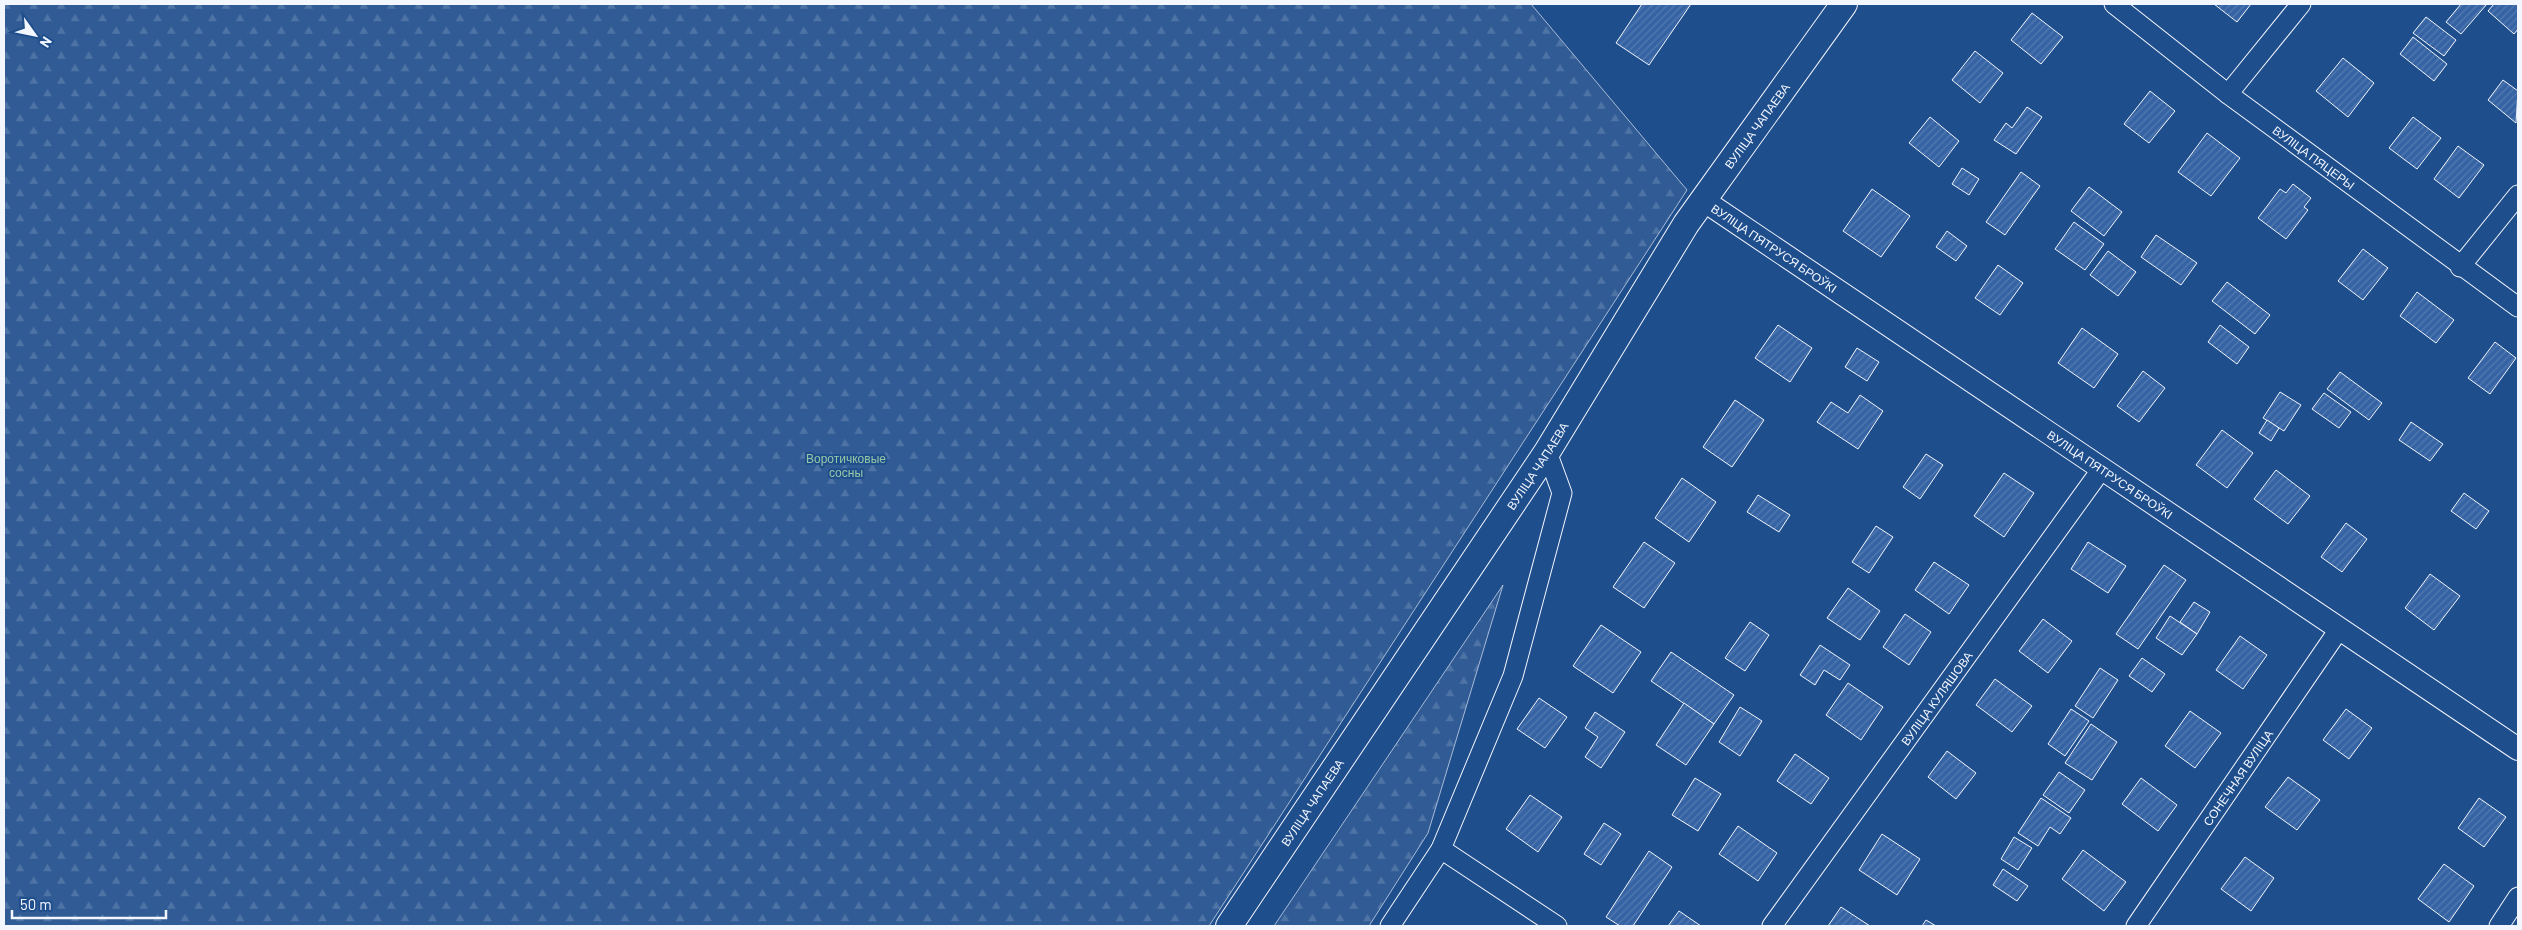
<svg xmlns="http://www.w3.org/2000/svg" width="2522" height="930" font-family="Barlow,sans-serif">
<defs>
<pattern id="forest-firs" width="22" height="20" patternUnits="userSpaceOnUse" patternTransform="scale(1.25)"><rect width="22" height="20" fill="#305b95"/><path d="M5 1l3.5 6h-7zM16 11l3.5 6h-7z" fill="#4e73a5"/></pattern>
<pattern id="building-hatch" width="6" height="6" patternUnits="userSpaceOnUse" patternTransform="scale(1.25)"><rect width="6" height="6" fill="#3563a3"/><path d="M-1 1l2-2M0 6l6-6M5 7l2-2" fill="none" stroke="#537ab1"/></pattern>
</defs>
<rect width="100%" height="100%" fill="#1f4e8c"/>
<!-- forest -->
<g fill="url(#forest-firs)" stroke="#a8bbd7">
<path d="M4,4H1531L1687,190L1209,926H4Z"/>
<path d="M1503,585L1428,833L1369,926H1274Z"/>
</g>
<!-- building -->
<g fill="url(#building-hatch)" stroke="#f2f6ff">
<path d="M1642,4H1691L1649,65L1616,43Z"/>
<path d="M2214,4H2251L2237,22Z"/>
<path d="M2461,4H2487L2461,34L2446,22Z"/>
<path d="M2494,4H2518V29L2514,34L2488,11Z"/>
<path d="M2032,13L2063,37L2041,64L2011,40Z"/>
<path d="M2426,17L2456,40L2444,56L2413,33Z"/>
<path d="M2413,37L2447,64L2434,81L2400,54Z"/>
<path d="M1975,51L2003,73L1980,103L1952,80Z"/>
<path d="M2343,58L2374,83L2348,117L2316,91Z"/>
<path d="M2503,80L2518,91L2516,123L2488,100Z"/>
<path d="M2150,91L2175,111L2149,143L2124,124Z"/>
<path d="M2027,107L2042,117L2016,154L1994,140L2006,123L2012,128Z"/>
<path d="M1930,117L1959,141L1939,167L1909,143Z"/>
<path d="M2413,117L2441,138L2417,169L2389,148Z"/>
<path d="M2207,133L2240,158L2211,196L2178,172Z"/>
<path d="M2458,146L2484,165L2459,198L2434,179Z"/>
<path d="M1962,168L1979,179L1969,195L1952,184Z"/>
<path d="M2021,172L2040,186L2005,235L1986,222Z"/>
<path d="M2293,184L2311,198L2304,207L2308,210L2286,239L2258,218L2280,189L2286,193Z"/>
<path d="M2089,187L2122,212L2104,236L2071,211Z"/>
<path d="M1872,189L1910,216L1881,257L1843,231Z"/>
<path d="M2074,222L2104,244L2085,270L2055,249Z"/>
<path d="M1947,231L1967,246L1956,261L1936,247Z"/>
<path d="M2156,235L2197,263L2181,285L2141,257Z"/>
<path d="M2363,249L2388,268L2363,300L2338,281Z"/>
<path d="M2108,251L2136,272L2118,296L2090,275Z"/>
<path d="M1998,265L2023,283L2000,315L1975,298Z"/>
<path d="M2227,282L2270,315L2255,334L2212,301Z"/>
<path d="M2417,292L2454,320L2436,343L2400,316Z"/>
<path d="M1778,325L1812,348L1790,382L1755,358Z"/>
<path d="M2220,325L2249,347L2237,364L2208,342Z"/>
<path d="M2082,328L2118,354L2094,388L2058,363Z"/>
<path d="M2495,342L2516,358L2490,394L2468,378Z"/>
<path d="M1857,348L1879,362L1867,381L1845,367Z"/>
<path d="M2143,371L2165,388L2139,422L2117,406Z"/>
<path d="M2340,372L2382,403L2369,420L2327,389Z"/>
<path d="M2280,392L2301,405L2284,431L2263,418Z"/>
<path d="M2324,393L2351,412L2339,428L2312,409Z"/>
<path d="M1860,395L1883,411L1858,449L1817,422L1831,402L1848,413Z"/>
<path d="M1735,400L1764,420L1732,467L1703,447Z"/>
<path d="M2267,420L2279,428L2271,441L2259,433Z"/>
<path d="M2411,422L2443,444L2430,461L2399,440Z"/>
<path d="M2222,430L2253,453L2227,488L2196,465Z"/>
<path d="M1926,454L1943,465L1920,499L1903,487Z"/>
<path d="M2276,470L2310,496L2288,524L2254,499Z"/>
<path d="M2004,473L2034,493L2004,537L1974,516Z"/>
<path d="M1682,478L1716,502L1689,542L1655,518Z"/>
<path d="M2464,493L2489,511L2476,529L2451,511Z"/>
<path d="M1758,495L1790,515L1779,532L1747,512Z"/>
<path d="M2346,523L2367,539L2342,572L2321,557Z"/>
<path d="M1876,526L1893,537L1869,573L1852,562Z"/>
<path d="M1644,542L1675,563L1644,608L1613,587Z"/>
<path d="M2088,542L2126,566L2108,593L2071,569Z"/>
<path d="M1934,562L1969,585L1949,614L1915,590Z"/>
<path d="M2164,565L2186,580L2138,649L2116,634Z"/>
<path d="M2430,574L2460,596L2434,630L2405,608Z"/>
<path d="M1848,588L1880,611L1860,640L1827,618Z"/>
<path d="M2194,602L2210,612L2197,634L2180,622Z"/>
<path d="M1905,614L1931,632L1909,665L1883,647Z"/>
<path d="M2170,616L2197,634L2182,655L2156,638Z"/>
<path d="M2043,619L2072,641L2048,673L2019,651Z"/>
<path d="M1750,622L1769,635L1745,671L1725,658Z"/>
<path d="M1601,625L1641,652L1613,693L1573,666Z"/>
<path d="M2240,636L2267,655L2243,689L2216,670Z"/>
<path d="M1820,645L1850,665L1840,680L1824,670L1815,685L1800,675Z"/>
<path d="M1671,652L1734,695L1714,724L1651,681Z"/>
<path d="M2142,658L2165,674L2152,692L2129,676Z"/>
<path d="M2100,668L2118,680L2093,718L2075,706Z"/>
<path d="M1995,679L2032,706L2012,732L1976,705Z"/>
<path d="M1848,683L1883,707L1861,740L1826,715Z"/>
<path d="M1539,698L1567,717L1545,748L1517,729Z"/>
<path d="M1684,703L1714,724L1686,765L1656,745Z"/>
<path d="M1740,707L1762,721L1740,756L1719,742Z"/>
<path d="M2071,709L2089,721L2065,756L2048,744Z"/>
<path d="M2346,709L2372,728L2349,759L2323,740Z"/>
<path d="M2190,711L2221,733L2195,768L2165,746Z"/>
<path d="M1595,712L1625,732L1601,768L1585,757L1598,737L1585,728Z"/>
<path d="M2091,724L2117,742L2092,780L2065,763Z"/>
<path d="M1947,751L1976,773L1956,799L1928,777Z"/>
<path d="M1795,754L1829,778L1811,804L1777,781Z"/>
<path d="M2059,772L2085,790L2069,813L2043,795Z"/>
<path d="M2288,777L2320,800L2297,830L2265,807Z"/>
<path d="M1695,778L1721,794L1698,831L1672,815Z"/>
<path d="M2141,778L2177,805L2158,831L2122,804Z"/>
<path d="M1530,795L1562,817L1538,852L1506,829Z"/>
<path d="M2041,798L2071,818L2060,834L2050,827L2038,846L2018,833Z"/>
<path d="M2479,798L2506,817L2484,847L2458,828Z"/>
<path d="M1604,823L1621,834L1601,865L1584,854Z"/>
<path d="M1738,826L1777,853L1758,881L1719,854Z"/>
<path d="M1882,834L1920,859L1897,895L1859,870Z"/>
<path d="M2014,837L2032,848L2018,870L2001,859Z"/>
<path d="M2083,850L2126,882L2104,911L2062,879Z"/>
<path d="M1649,851L1672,867L1633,926H1620L1606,917Z"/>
<path d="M2245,857L2274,878L2251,911L2221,889Z"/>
<path d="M2444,864L2474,886L2449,922L2418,899Z"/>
<path d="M2003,869L2028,886L2017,901L1993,885Z"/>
<path d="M1841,907L1870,926H1828Z"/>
<path d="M1679,911L1701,926H1668Z"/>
<path d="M1926,920L1936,926H1922Z"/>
</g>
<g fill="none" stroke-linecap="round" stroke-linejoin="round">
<defs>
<g id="minor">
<path id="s1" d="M2114,4L2228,94L2518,307"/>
<path d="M2228,94L2301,4"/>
<path d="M2460,267L2518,195"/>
<path d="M1441,849L1557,926"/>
<path d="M1390,926L1441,849L1513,676L1562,493L1547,452"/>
<path id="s2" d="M1772,926L2101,470"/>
<path id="s3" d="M2136,926L2340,628"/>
<path d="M2499,926L2518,897"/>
</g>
<g id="tertiary">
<path id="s4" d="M1703,200L2518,749"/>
</g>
<g id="secondary">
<path id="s5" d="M1229,926L1547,452L1686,224L1844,4"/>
</g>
</defs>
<!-- minor casing -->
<use href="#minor" stroke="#f2f6ff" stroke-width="21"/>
<!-- tertiary casing -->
<use href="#tertiary" stroke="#f2f6ff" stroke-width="24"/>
<!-- secondary casing -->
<use href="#secondary" stroke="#f2f6ff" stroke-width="28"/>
<!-- minor -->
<use href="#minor" stroke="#1f4e8c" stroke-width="19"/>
<!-- tertiary -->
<use href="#tertiary" stroke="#1f4e8c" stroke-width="22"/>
<!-- secondary -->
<use href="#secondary" stroke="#1f4e8c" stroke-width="26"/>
</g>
<g text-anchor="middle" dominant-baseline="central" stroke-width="4" stroke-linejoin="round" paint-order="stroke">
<!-- street labels -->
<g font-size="12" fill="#f2f6ff" stroke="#1f4e8c">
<text stroke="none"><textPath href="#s5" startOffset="959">ВУЛІЦА ЧАПАЕВА</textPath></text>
<text stroke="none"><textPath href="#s1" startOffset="252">ВУЛІЦА ПЯЦЕРЫ</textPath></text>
<text stroke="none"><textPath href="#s4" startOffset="86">ВУЛІЦА ПЯТРУСЯ БРОЎКІ</textPath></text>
<text stroke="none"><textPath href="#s5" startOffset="554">ВУЛІЦА ЧАПАЕВА</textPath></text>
<text stroke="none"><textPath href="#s4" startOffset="491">ВУЛІЦА ПЯТРУСЯ БРОЎКІ</textPath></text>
<text stroke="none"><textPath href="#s2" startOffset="281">ВУЛІЦА КУЛЯШОВА</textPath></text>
<text stroke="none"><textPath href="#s3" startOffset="180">СОНЕЧНАЯ ВУЛІЦА</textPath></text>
<text stroke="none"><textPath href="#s5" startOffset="149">ВУЛІЦА ЧАПАЕВА</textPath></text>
</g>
<!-- park labels -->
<g font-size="12" fill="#97c8a6" stroke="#1f4e8c">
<text x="846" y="458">Воротичковые<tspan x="846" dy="14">сосны</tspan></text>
</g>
</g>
<!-- border -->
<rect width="2522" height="930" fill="none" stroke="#f2f6ff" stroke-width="10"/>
<!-- north arrow -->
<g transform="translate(35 35) rotate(123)" stroke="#1f4e8c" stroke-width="4" paint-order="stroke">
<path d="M0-4L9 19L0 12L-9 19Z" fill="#f2f6ff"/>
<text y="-8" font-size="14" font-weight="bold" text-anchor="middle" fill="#f2f6ff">N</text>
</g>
<!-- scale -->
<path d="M12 910v8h154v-8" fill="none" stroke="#f2f6ff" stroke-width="2.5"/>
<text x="20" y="910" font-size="15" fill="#f2f6ff" stroke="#1f4e8c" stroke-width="4" paint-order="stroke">50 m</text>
</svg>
